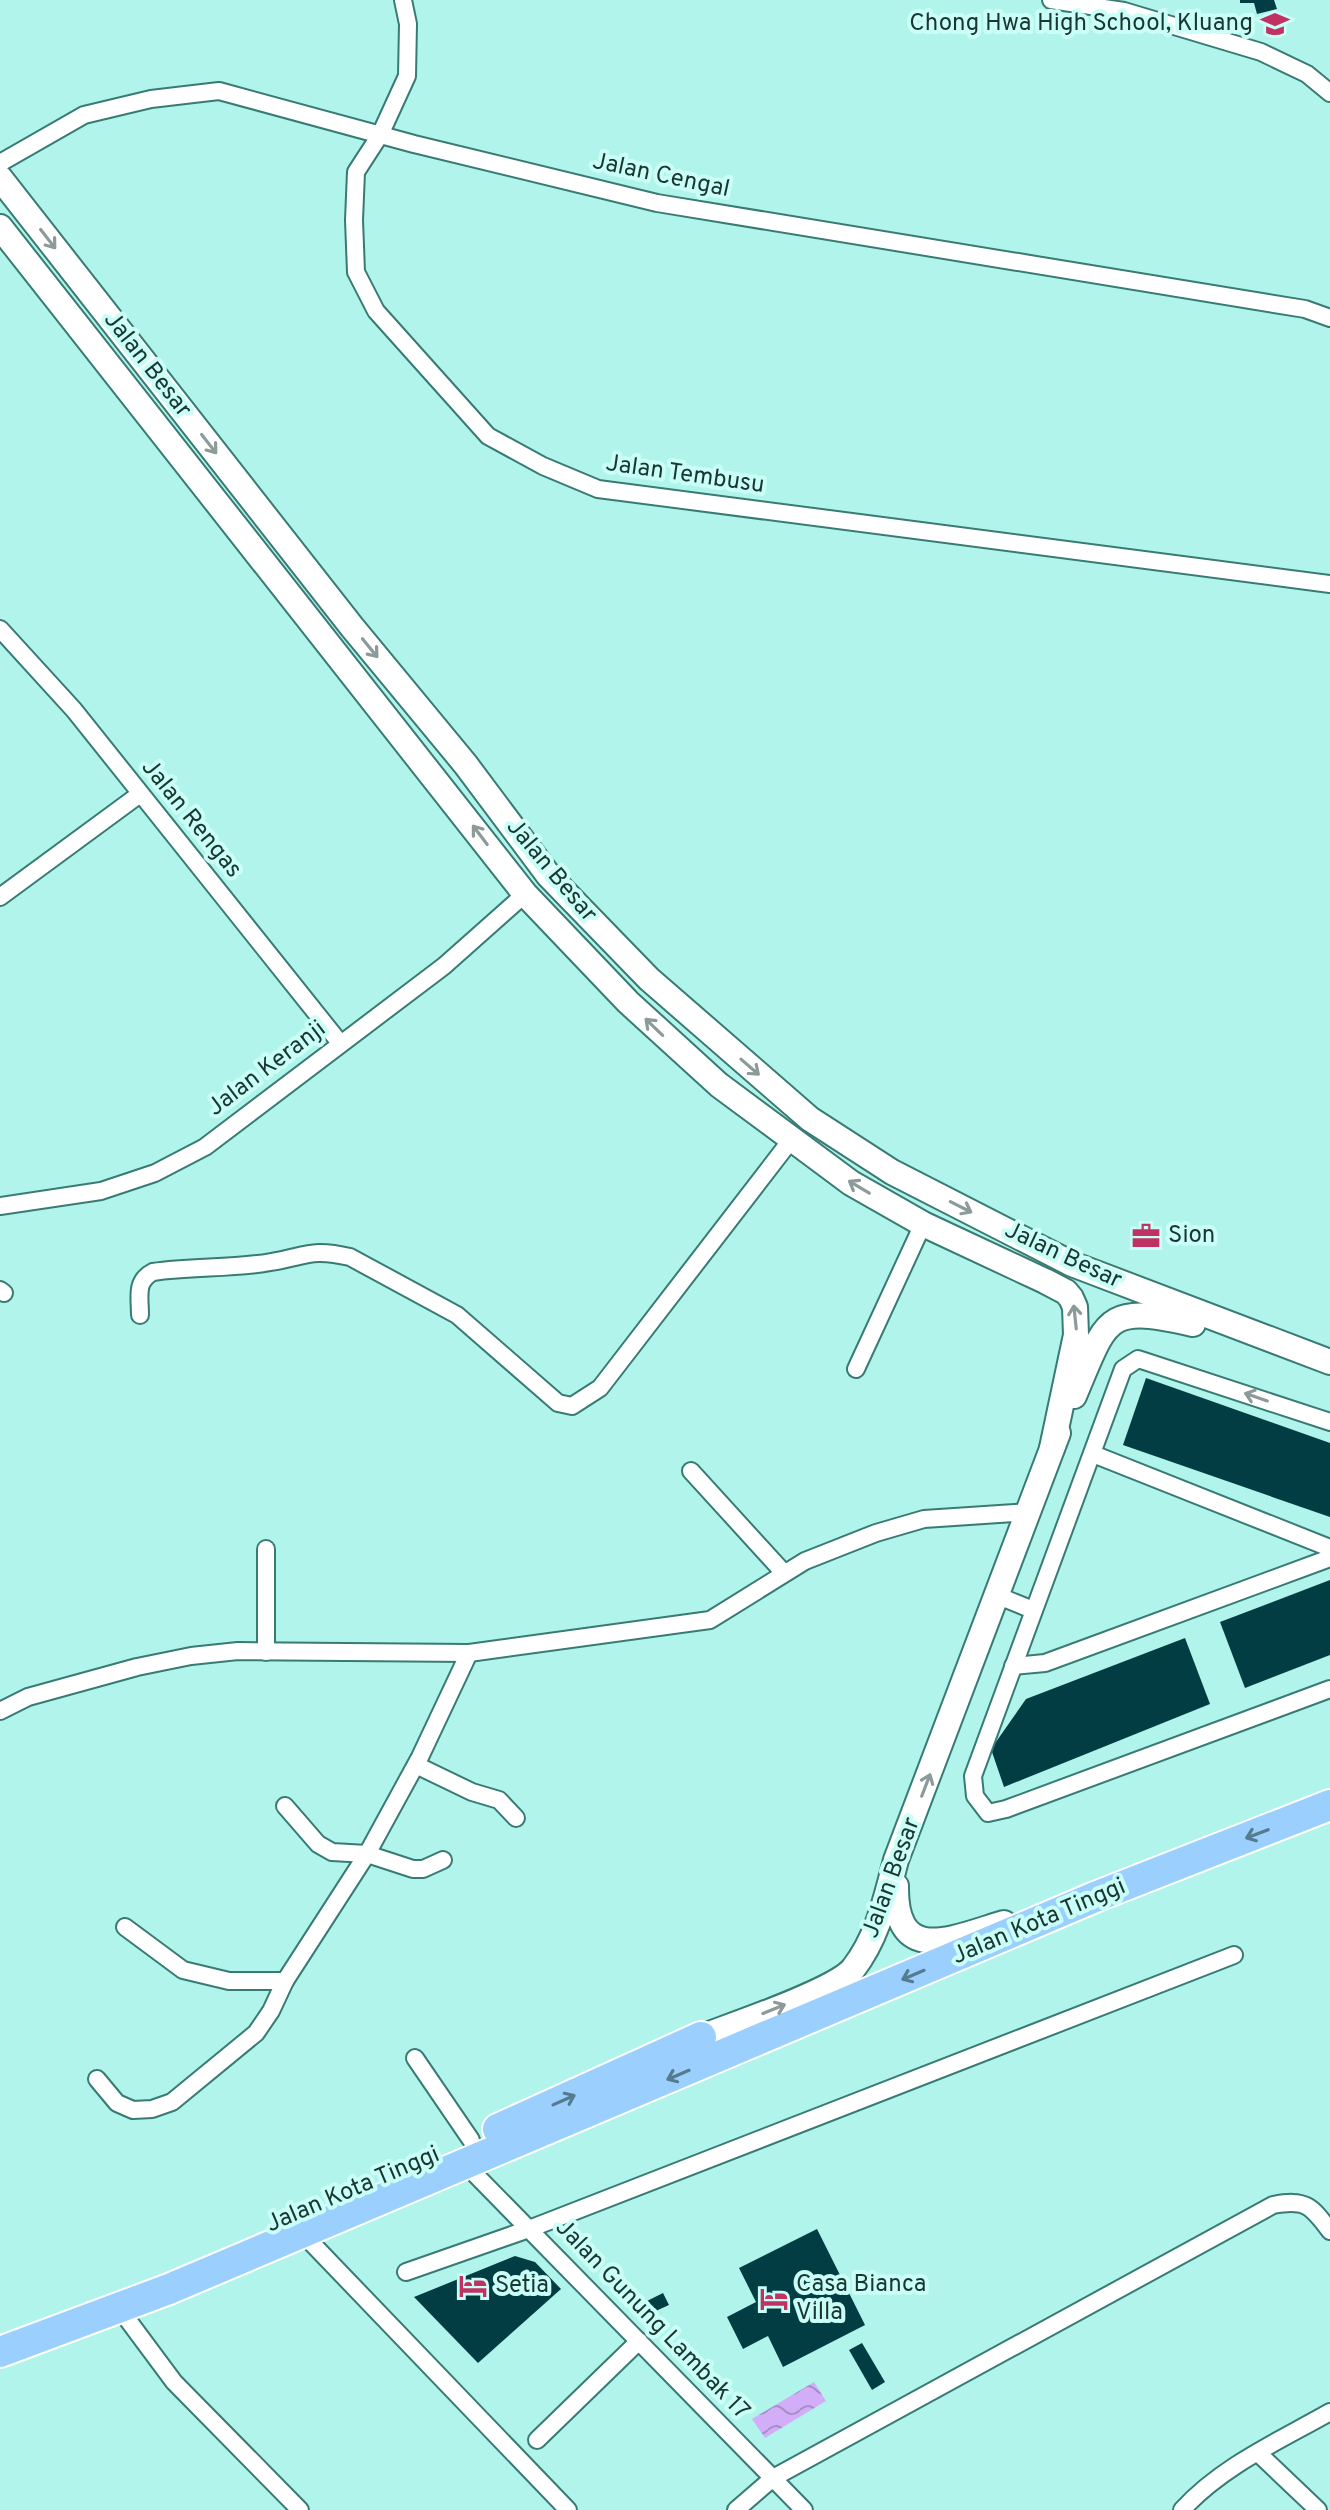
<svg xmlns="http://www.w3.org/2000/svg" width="1330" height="2510" font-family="Overpass,sans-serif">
<defs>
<pattern id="water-waves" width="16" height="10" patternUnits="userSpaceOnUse" patternTransform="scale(2)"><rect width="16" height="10" fill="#d2aef9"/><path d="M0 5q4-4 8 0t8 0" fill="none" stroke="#aa8eca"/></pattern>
</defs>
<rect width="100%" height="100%" fill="#b0f4eb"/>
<!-- water -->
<path fill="url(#water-waves)" d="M814,2382L826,2401L765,2438L752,2419Z"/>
<!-- building -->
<g fill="#023d43">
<path d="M1240,0H1274L1277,9L1257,14L1254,3H1240Z"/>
<path d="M1146,1378L1330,1443V1517L1123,1445Z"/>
<path d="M1330,1580V1655L1245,1688L1220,1622Z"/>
<path d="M1185,1638L1210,1704L1004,1787L991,1749L1026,1699Z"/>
<path d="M817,2229L865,2325L783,2367L768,2336L743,2349L727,2317L756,2302L739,2268Z"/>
<path d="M515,2256L535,2262L561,2289L478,2363L414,2297Z"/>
<path d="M663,2293L669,2305L647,2315L641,2304Z"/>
<path d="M862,2343L885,2382L872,2390L849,2350Z"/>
</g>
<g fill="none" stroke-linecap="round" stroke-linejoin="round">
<defs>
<g id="street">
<path d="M403,0L408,24L407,76L380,135L356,172L354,220L356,272L376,311L488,436L543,466L598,489L1330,584"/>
<path d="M1051,0L1124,11L1261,52L1307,74L1330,93"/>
<path d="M0,163L84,115L151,99L219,91L414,144L657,203L1305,309L1330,318"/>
<path d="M0,629L74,710L340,1043"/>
<path d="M0,897L140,794"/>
<path d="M0,1206L101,1191L155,1173L205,1147L444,966L525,894"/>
<path d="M0,1290L4,1293"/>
<path d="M140,1315C140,1297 135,1281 153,1272C192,1266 233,1269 271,1262C307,1256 311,1248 350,1257L457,1315L558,1403L572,1406L600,1388L791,1140"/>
<path d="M856,1369L923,1224"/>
<path d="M1330,1422L1138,1359L1123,1369L973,1776L975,1796L988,1813L1006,1809L1330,1689"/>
<path d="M1093,1454L1330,1548"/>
<path d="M691,1471L784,1573"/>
<path d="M996,1595L1033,1610"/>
<path d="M266,1652V1549"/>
<path d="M1013,1666L1045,1663L1330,1558"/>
<path d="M0,1711L28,1697L137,1667L191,1656L238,1651L469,1653L710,1620L805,1561L876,1533L924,1519L1030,1512"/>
<path d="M416,1765L472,1792L499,1800L516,1818"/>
<path d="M285,1806L318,1844L332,1852L367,1854L413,1869H423L443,1860"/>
<path d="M125,1927L183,1970L229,1981H285L367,1854L420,1757L469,1653"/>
<path d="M415,2058L471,2140"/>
<path d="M97,2079L117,2103L133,2110L152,2109L172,2102L256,2033L271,2011L285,1981"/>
<path d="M465,2164L804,2510"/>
<path d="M302,2233L568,2510"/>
<path d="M406,2272L529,2229L1234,1955"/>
<path d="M119,2308L174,2382L300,2510"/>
<path d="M537,2440L639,2341"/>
<path d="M1258,2453L1318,2510"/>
<path d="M736,2510L773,2478L1273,2205C1305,2199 1311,2205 1330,2231"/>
<path d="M1182,2510C1222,2466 1279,2441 1330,2412"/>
</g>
<g id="secondary">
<path d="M0,178L352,627L466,765L549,876L649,979L810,1119L892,1172L1072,1264L1330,1362"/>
<path d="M0,227L525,894L628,1002L719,1085L851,1183L923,1224L1045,1281L1066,1292L1071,1298L1075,1307L1076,1335L1052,1448"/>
<path d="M1074,1396C1107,1319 1104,1303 1193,1324"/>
<path d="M896,1886C895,1967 953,1938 1004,1923"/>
<path d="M701,2037C733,2025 834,1991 853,1969C878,1937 886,1898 896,1860L1058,1433"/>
</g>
<g id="highway">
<path d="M498,2129L701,2037"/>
<path d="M0,2352L169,2289L1095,1897L1330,1805"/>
</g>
</defs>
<!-- street casing -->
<use href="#street" stroke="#387b74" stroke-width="20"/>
<!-- secondary casing -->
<use href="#secondary" stroke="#387b74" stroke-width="28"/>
<!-- highway casing -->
<use href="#highway" stroke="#fff" stroke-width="34"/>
<!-- street -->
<use href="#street" stroke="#fff" stroke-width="16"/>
<!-- secondary -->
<use href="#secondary" stroke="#fff" stroke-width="24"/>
<!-- highway -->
<use href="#highway" stroke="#9bcffe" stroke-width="30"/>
</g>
<!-- one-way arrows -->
<defs><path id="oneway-shaft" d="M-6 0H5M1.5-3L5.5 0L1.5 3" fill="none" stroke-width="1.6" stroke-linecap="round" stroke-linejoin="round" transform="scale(2)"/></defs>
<g stroke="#8c9a99">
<use href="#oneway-shaft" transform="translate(48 239) rotate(52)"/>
<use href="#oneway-shaft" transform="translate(209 444) rotate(52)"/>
<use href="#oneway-shaft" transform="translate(370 648) rotate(51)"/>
<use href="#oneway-shaft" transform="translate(480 835) rotate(-127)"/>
<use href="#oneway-shaft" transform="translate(654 1027) rotate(-136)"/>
<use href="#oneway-shaft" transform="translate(750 1067) rotate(41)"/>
<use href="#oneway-shaft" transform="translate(859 1187) rotate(-149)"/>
<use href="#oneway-shaft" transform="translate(961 1207) rotate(27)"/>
<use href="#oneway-shaft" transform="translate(1075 1317) rotate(-96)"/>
<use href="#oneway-shaft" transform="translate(1256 1397) rotate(-161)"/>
<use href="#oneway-shaft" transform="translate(926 1785) rotate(-69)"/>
<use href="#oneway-shaft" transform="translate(774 2009) rotate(-22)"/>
</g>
<g stroke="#547b8e">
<use href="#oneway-shaft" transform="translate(1257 1834) rotate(159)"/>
<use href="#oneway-shaft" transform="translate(913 1975) rotate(157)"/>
<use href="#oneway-shaft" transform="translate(678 2075) rotate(157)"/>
<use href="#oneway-shaft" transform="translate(564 2100) rotate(-24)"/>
</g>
<!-- icons -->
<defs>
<symbol id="school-bare" viewBox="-9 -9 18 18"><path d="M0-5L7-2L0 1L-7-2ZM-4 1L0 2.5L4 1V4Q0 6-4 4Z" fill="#c03261" stroke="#c9fff7" stroke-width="2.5" paint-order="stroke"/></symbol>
<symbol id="office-bare" viewBox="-9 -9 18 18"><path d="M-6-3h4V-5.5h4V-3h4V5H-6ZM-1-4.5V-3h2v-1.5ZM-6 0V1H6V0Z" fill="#c03261" stroke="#c9fff7" stroke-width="2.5" paint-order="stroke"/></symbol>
<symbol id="hotel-bare" viewBox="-9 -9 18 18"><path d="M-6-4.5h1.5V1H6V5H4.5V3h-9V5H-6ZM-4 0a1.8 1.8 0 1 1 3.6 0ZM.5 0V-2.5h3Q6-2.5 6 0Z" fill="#c03261" stroke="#c9fff7" stroke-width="2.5" paint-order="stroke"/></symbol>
</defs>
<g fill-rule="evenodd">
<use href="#school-bare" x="1255" y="4" width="40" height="40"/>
<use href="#office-bare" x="1126" y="1216" width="40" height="40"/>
<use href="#hotel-bare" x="453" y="2266" width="40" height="40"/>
<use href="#hotel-bare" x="754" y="2279" width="40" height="40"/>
</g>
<g text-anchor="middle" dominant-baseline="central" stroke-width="8" stroke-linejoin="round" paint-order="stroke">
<!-- poi labels -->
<g font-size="24" fill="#1a3633" stroke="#c9fff7" text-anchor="start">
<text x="1253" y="24" text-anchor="end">Chong Hwa High School, Kluang</text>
<text x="1168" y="1236">Sion</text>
<text x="796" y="2285">Casa Bianca<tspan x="796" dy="28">Villa</tspan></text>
<text x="495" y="2286">Setia</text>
</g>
<!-- street labels -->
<g font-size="24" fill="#1a3633" stroke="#c9fff7">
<text transform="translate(661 176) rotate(12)">Jalan Cengal</text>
<text transform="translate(147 365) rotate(52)">Jalan Besar</text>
<text transform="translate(685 475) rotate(8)">Jalan Tembusu</text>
<text transform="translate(191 819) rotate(51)">Jalan Rengas</text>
<text transform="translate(551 871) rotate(50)">Jalan Besar</text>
<text transform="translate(267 1069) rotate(-37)">Jalan Keranji</text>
<text transform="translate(1063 1256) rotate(25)">Jalan Besar</text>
<text transform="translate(892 1878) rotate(-70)">Jalan Besar</text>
<text transform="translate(1039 1922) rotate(-23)">Jalan Kota Tinggi</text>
<text transform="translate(353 2190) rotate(-23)">Jalan Kota Tinggi</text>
<text transform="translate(652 2320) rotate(46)">Jalan Gunung Lambak 17</text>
</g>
</g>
</svg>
